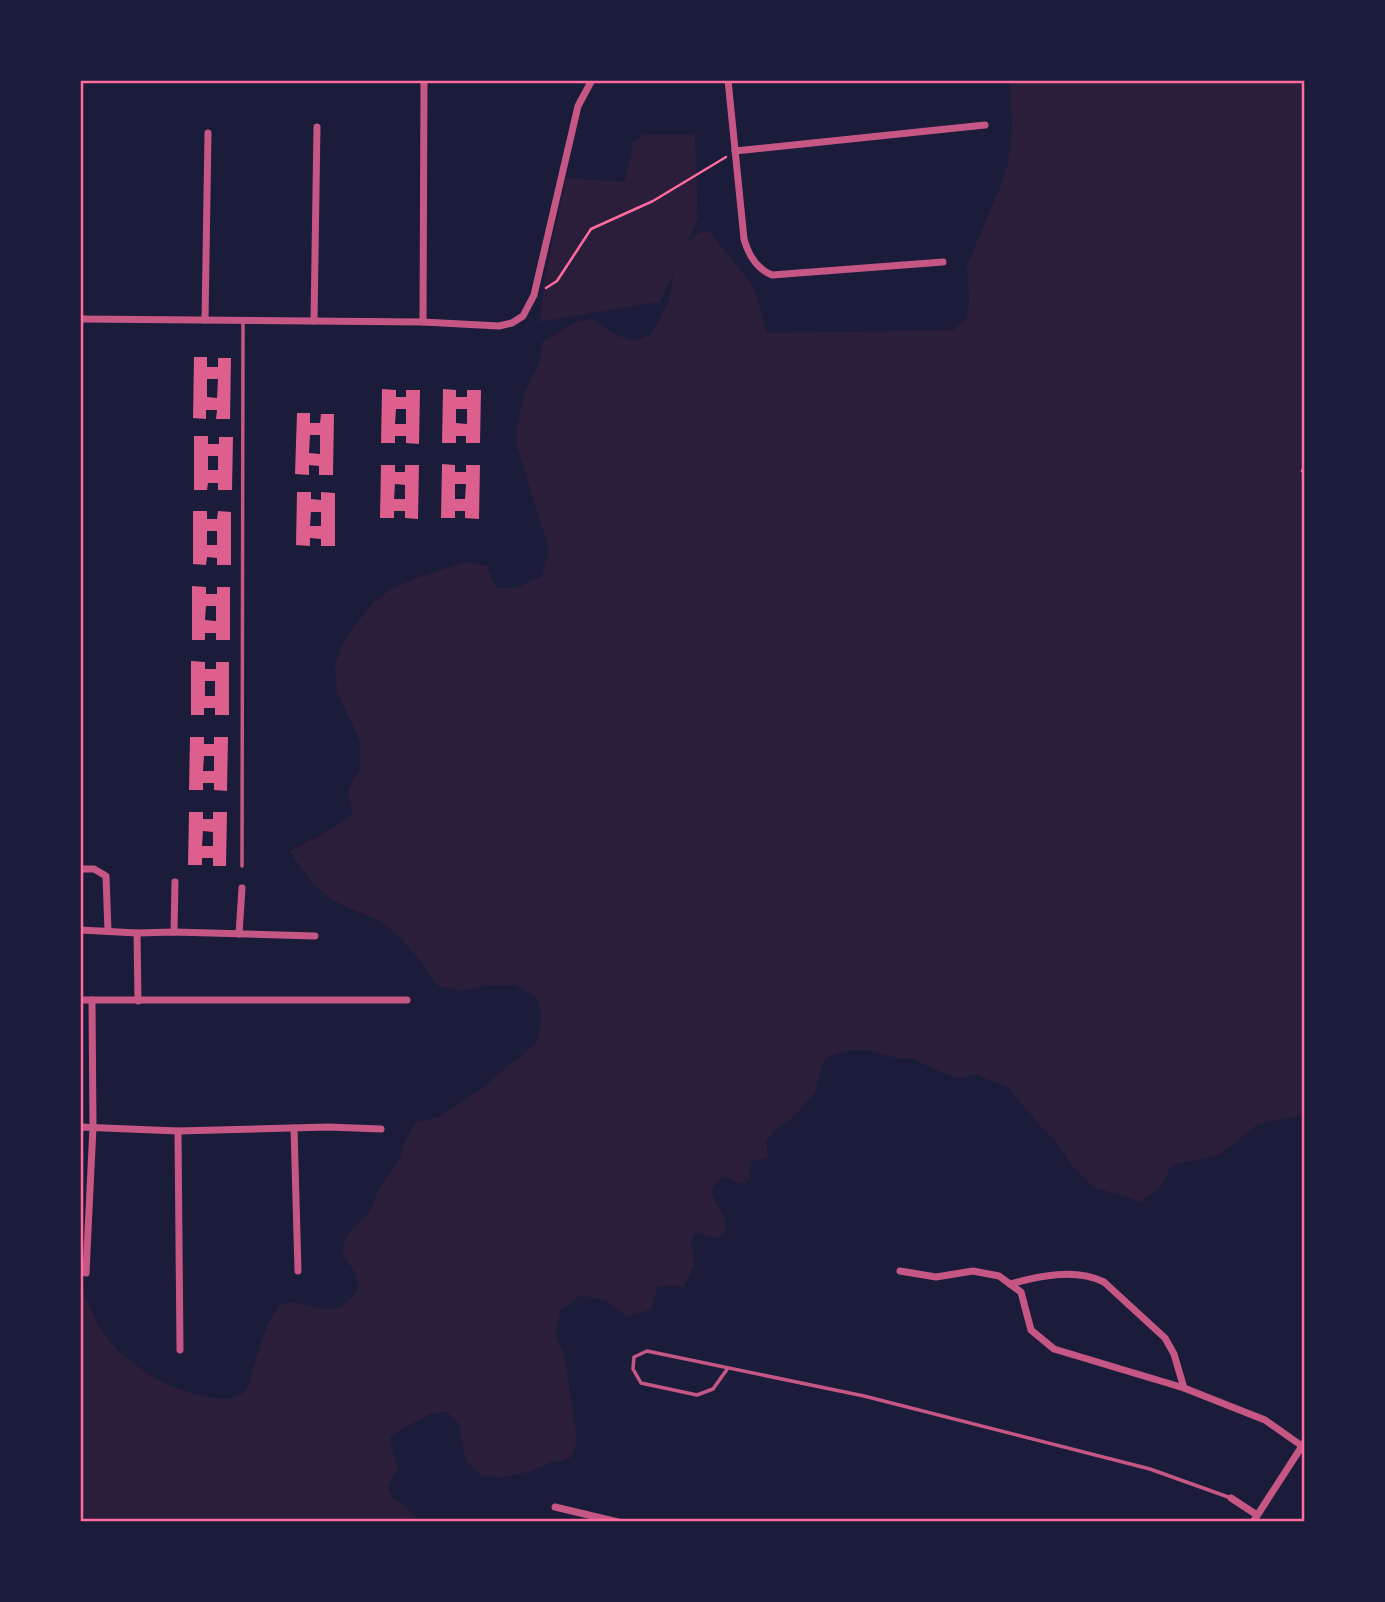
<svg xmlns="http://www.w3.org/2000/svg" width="1385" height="1602" font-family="Montserrat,sans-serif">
<rect width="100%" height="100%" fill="#1b1b3a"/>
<!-- green -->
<path fill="#2a1e3b" d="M1012,81H1304V1115L1258,1124L1220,1155L1172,1165L1161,1186L1142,1202L1093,1187L1074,1168L1059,1146L1041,1127L1008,1087L973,1074L967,1077L958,1078L931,1068L914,1059L896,1058L869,1050H850L833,1055L826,1060L821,1067L815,1092L793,1118L778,1127L766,1141L768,1158L750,1162V1179L742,1184L724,1177C691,1195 739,1211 722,1236L714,1238L696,1233L691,1241L695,1264L684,1286H658L652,1309L627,1317L606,1301L580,1295L560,1311L556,1335L565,1357L577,1441L571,1457L563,1461H554L528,1472L500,1478L481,1475L467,1462L462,1444L460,1425L447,1412L429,1414L391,1436L390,1444L398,1468L388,1486C391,1499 398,1500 407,1508C411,1512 415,1517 418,1521H81L80,1287C89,1302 95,1322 105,1335C130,1367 168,1390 208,1397C222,1400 237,1402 247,1388C250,1383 251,1374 253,1368C260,1346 266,1323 280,1304L292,1302L329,1310L341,1307L350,1299L358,1289L357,1276L342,1253L344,1240L351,1230L370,1212L379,1188L401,1158L403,1144L416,1122L438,1117L480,1090L537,1042L542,1016L537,998L515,985H489L463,991L438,986C423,966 409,944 390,928C375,916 357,913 341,904C316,892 305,873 289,851L322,835L352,814L348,790L360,768V741L337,692L335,666L342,643L372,603L393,588L416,578L464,562L487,566L496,588L519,587L542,576L549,550L517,447V428L524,393L540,362L542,342L574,323L591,319L619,336L634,341L651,335L668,303L674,273L660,302L540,322L544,282L566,178L625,182L633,142L642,135L695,134L698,219L687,243L698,233L709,231L751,283L758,299L767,333L954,330L966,318L969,301L967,265L1003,180L1008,162L1012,126L1010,89Z"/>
<!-- building -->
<g fill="#dd5f8e" fill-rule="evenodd">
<path d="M194,357H207V367H218V358H231L230,419H216L217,410H206V419L193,418ZM207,379H218L217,398L207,397Z"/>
<path d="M382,389L396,390V397H406V390H420L419,444L406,443V436H395V443H381ZM396,409H406V424H395Z"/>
<path d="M443,389L456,390V397H467V390H481L480,443H466V436H456V443H442ZM456,409H467V424L456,423Z"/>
<path d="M297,413H310V423H320L321,414H334L333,475H319V466L309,465V475L295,474ZM310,435H320V454L309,453Z"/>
<path d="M194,436H208V444H219V437H233L232,490H218V483H208L207,490H194ZM208,456H218V470H208Z"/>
<path d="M442,464L455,465V472H466V465H480L479,519L465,518V511H455V518H441ZM455,484H466L465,499H455Z"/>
<path d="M381,465H395V472H405V465H419L418,519L405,518V511H394V518H380ZM395,484L405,485V499H394Z"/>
<path d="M297,492H311V499L321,500V492L335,493V546H321V539L310,538V546L296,545ZM311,512H321V526H310Z"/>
<path d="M193,511H207V519H217L218,511L231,512V565H217V558L207,557L206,565L193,564ZM207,531H217V545H207Z"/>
<path d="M192,586L206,587V594H217V587H230V640H216V633H205V640H192ZM206,606H216V621L205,620Z"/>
<path d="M191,661L205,662V669H216V662H229V715H215V708H204V715H191ZM205,681H215V696H205Z"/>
<path d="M190,737H204V744H214V737H228L227,791L214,790V783H203V790H189ZM204,756H214V771H203Z"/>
<path d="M189,812H203V819H213V812H227L226,866H213V858H202V865H188ZM203,831L213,832V846H202Z"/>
</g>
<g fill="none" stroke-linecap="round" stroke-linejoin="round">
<!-- path -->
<g stroke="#ff6b9d" stroke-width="2.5">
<path d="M546,288L557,281L591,229L653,201L726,157"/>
<path d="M1302,471L1304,469"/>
</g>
<!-- service -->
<g stroke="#c65784" stroke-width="3.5">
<path d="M242,866L243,322"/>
<path d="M728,1368L713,1389L697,1395L641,1383L633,1369L634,1357L647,1351L864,1396L1150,1469L1231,1498"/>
</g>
<!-- minor -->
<g stroke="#c65784" stroke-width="7">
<path d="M728,80L744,239C748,254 757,269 772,275L943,262"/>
<path d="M735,151L985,125"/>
<path d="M80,319L423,322L499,326L512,323L523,316L534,295L578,106L592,80"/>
<path d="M205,320L208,133"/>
<path d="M314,321L317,127"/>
<path d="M423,322L424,80"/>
<path d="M80,869H94L106,876L108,931"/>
<path d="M80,930L137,933L174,932L315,936"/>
<path d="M174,932L175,882"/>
<path d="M137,933L138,1001"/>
<path d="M239,934L242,888"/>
<path d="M80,1000H407"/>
<path d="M80,1127L178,1131L328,1127L381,1129"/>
<path d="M294,1128L298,1271"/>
<path d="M178,1131L180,1350"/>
<path d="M900,1271L936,1277L973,1271L999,1276L1021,1292L1031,1330L1054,1349L1184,1388L1265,1420L1302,1446"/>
<path d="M86,1273L93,1127L92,1000"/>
<path d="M1010,1284C1039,1276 1075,1268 1104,1282L1165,1338L1174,1354L1184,1388"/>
<path d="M1231,1498L1257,1515"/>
<path d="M555,1507L618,1522"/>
<path d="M1253,1522L1304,1443"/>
</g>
</g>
<!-- border -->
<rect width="1385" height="1602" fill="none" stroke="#1b1b3a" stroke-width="164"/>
<rect x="82" y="82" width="1221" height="1438" fill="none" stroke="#ff6b9d" stroke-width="2.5"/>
</svg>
